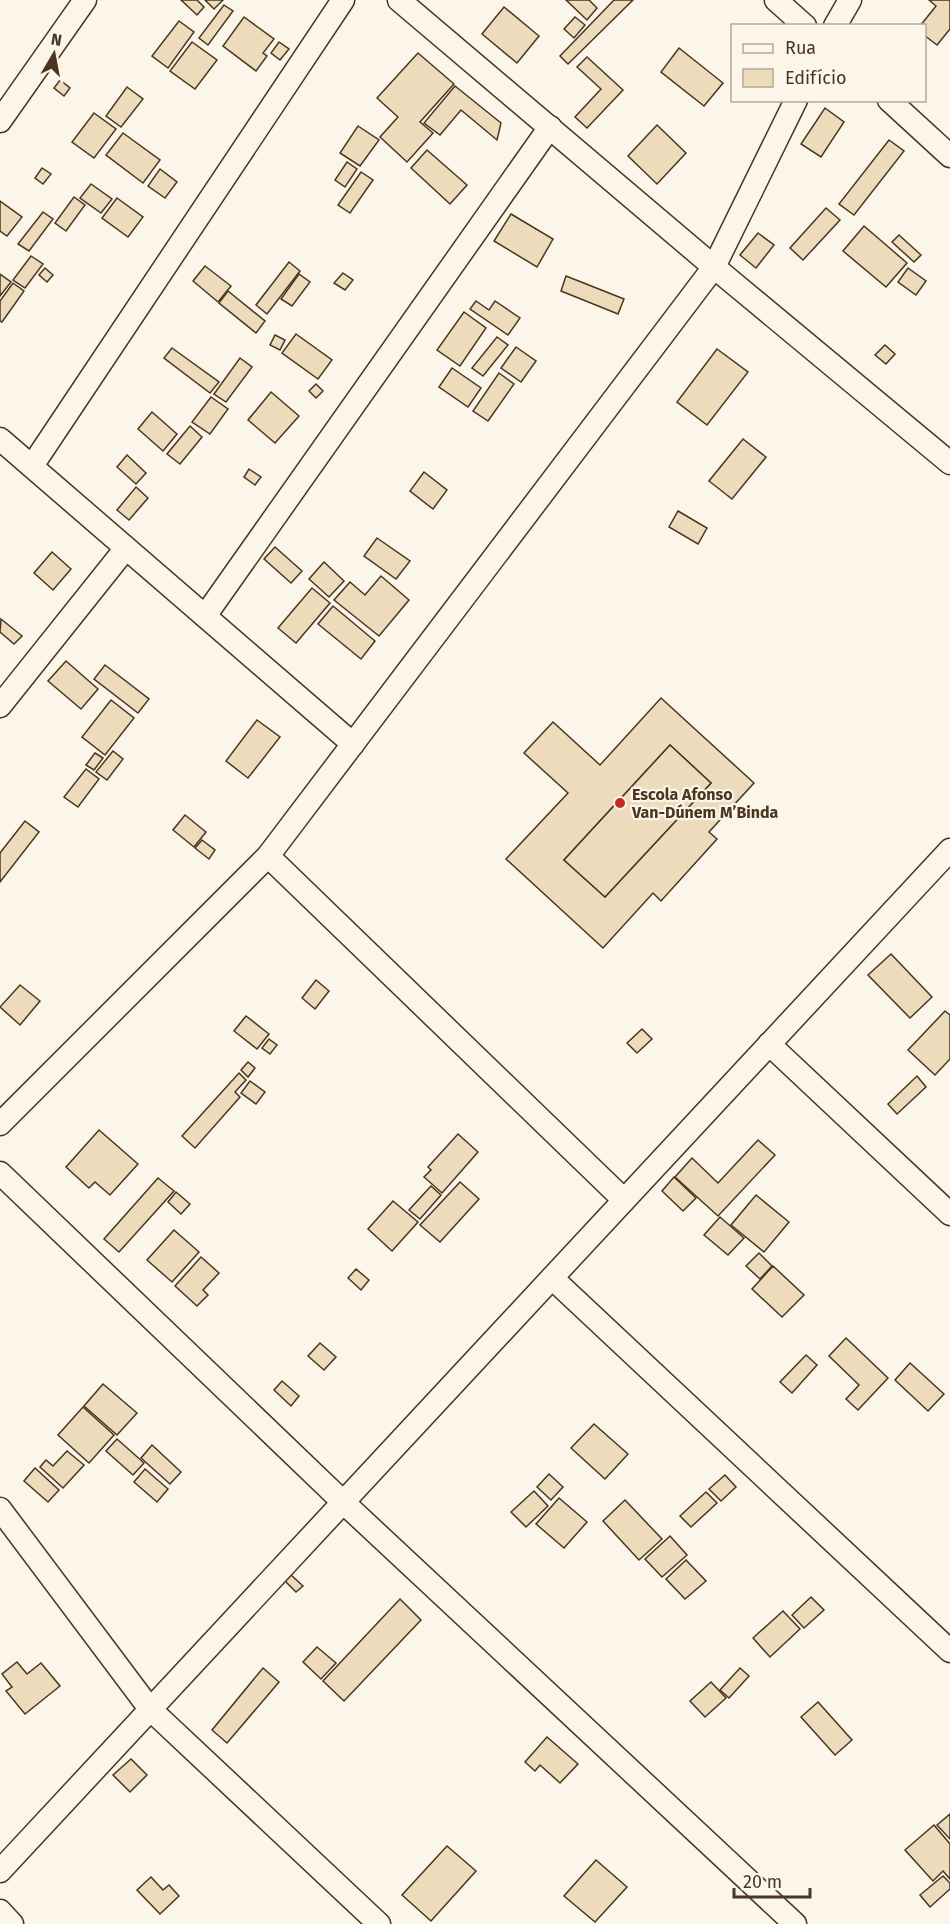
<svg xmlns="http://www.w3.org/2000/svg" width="950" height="1924" font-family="'Fira Sans',sans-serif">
<rect width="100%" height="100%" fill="#fbf6e9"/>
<!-- building -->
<g fill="#ecdcbc" stroke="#4a3520" stroke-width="1.5" fill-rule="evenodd">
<path d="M181,0H197L204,7L197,15Z"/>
<path d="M205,0H223L214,9Z"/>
<path d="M566,0H589L597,8L587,20Z"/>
<path d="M614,0H633L568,64L560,56Z"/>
<path d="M929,0H950V29L937,45L924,35V26H920L936,6Z"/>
<path d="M224,5L233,11L208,45L199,38Z"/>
<path d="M504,7L539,36L517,63L482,34Z"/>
<path d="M244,17L274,39L263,53L267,56L256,71L223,46Z"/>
<path d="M575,17L585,25L574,38L564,29Z"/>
<path d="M179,21L194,32L168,68L152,56Z"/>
<path d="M192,42L217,60L195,89L170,71Z"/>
<path d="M279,42L289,49L280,60L271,53Z"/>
<path d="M679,48L723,83L704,106L661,72Z"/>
<path d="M418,53L454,84L420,122L433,133L407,162L380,137L398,117L377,98Z"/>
<path d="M587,57L623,90L587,128L575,117L601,89L577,67Z"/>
<path d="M60,80L70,88L64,96L54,88Z"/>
<path d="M455,86L501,123L497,140L461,110L440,135L424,123Z"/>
<path d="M127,87L143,99L121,127L106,116Z"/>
<path d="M825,108L844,122L821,157L801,144Z"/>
<path d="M94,113L116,129L94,158L72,142Z"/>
<path d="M657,125L686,153L657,184L628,156Z"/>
<path d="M358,126L379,140L360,166L340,153Z"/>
<path d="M123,133L160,160L143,183L106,155Z"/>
<path d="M889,140L904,151L854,215L839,204Z"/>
<path d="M427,150L467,185L450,204L411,168Z"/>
<path d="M347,162L357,169L345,187L335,180Z"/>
<path d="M42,168L51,174L43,184L35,178Z"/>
<path d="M160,169L177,182L165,198L148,186Z"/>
<path d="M361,172L373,180L350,213L338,205Z"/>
<path d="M91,184L112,199L101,213L80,198Z"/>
<path d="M74,197L85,205L66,231L55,223Z"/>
<path d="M117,198L143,217L128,237L102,218Z"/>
<path d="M0,201L22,217L7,236L0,231Z"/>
<path d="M826,208L840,220L803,260L790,248Z"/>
<path d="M43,212L53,219L29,251L18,244Z"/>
<path d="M511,214L553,239L537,267L494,241Z"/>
<path d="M864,226L907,263L886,287L843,251Z"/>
<path d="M758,233L774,245L756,268L740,255Z"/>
<path d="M899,235L921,255L914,262L892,242Z"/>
<path d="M31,256L43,264L25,288L13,280Z"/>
<path d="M289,262L300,271L267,314L256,305Z"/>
<path d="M205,266L231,286L218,302L193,281Z"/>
<path d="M45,268L53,275L47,282L39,275Z"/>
<path d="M908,268L926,281L916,295L898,282Z"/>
<path d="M343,273L353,280L345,290L334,283Z"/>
<path d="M0,274L11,282L0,296Z"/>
<path d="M299,274L310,282L292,306L281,299Z"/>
<path d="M566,276L624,299L618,314L561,291Z"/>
<path d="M13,283L24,291L2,322L0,321V301Z"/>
<path d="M228,291L265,321L256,333L219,303Z"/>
<path d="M476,301L489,310L495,301L520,318L508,335L470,309Z"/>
<path d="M464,312L486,328L460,366L437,350Z"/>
<path d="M296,334L332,360L318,379L282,353Z"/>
<path d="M275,335L285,340L280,350L270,345Z"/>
<path d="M497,337L508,345L483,376L472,368Z"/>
<path d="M885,345L895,354L886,364L875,355Z"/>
<path d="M516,347L536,361L521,382L501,368Z"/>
<path d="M172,348L219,382L210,393L164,358Z"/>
<path d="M717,349L748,372L707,425L677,402Z"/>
<path d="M240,358L252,367L226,402L214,394Z"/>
<path d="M452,368L481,388L468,407L439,387Z"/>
<path d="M499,373L514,384L488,421L473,411Z"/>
<path d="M316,384L323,391L316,398L309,391Z"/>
<path d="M271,392L299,416L275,443L248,420Z"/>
<path d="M211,397L228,409L210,434L192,422Z"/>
<path d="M152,412L177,434L163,451L138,429Z"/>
<path d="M190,426L202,437L180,464L167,454Z"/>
<path d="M743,439L766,457L732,499L709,481Z"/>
<path d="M127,455L146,473L136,484L117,467Z"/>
<path d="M249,469L261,477L255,485L244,477Z"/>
<path d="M424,472L447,490L433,509L410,491Z"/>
<path d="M136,487L148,498L129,520L117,510Z"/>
<path d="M678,511L707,528L698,544L669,527Z"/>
<path d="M377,538L410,561L396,579L364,556Z"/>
<path d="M275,547L302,571L291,583L264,559Z"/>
<path d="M52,552L71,569L53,590L34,573Z"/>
<path d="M324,562L344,581L329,597L309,579Z"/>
<path d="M381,576L409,600L379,636L334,600L350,582L365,595Z"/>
<path d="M312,588L330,603L296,643L278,628Z"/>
<path d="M333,606L375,641L361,659L318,624Z"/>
<path d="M1,619L22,636L14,644L0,632Z"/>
<path d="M66,661L98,689L81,709L48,681Z"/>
<path d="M105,665L149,699L138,713L94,679Z"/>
<path d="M661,698L754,783L709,832L717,839L661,901L653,893L603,948L506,859L568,793L524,753L553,722L600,765ZM670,745L711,783L605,897L564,860Z"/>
<path d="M111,700L134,718L105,755L82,737Z"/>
<path d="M257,720L280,737L248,778L226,761Z"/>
<path d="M670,745L711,783L605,897L564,860Z"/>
<path d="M113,751L123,759L107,780L96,772Z"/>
<path d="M95,753L103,758L94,770L86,765Z"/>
<path d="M86,769L99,779L78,807L64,797Z"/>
<path d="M185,815L206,832L194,847L173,830Z"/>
<path d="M25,821L39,832L0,882V853Z"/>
<path d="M202,840L215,850L209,859L195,848Z"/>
<path d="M891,954L932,997L910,1018L868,975Z"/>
<path d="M316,980L329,991L315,1009L302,998Z"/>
<path d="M20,985L40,1001L20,1025L0,1007Z"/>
<path d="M945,1011L950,1015V1059L935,1075L908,1050Z"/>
<path d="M246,1016L269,1034L257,1049L234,1031Z"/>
<path d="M642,1029L652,1039L637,1053L627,1043Z"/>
<path d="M269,1039L277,1045L270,1054L262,1048Z"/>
<path d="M248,1062L255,1068L248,1077L241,1070Z"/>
<path d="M239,1073L246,1080L235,1092L240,1097L195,1148L182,1136Z"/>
<path d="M917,1076L926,1087L897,1114L888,1104Z"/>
<path d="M250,1081L265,1092L256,1104L241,1093Z"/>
<path d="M99,1130L138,1164L110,1195L95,1182L89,1188L66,1167Z"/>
<path d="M458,1134L478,1152L442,1193L424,1177L431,1170L428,1167Z"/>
<path d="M758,1140L775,1155L718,1216L675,1177L692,1158L718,1183Z"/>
<path d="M674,1177L696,1198L683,1211L662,1191Z"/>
<path d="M158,1178L174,1191L119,1252L104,1239Z"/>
<path d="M460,1182L479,1199L440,1242L420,1225Z"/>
<path d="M431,1186L441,1195L420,1219L409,1210Z"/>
<path d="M176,1192L190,1204L181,1214L168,1202Z"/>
<path d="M756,1195L789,1222L764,1252L731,1225Z"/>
<path d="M393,1201L418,1222L392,1251L368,1229Z"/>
<path d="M720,1217L744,1238L728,1255L704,1235Z"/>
<path d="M174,1230L199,1252L172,1282L147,1260Z"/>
<path d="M759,1253L772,1266L760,1279L746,1266Z"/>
<path d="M201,1257L219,1273L203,1290L208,1295L197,1306L175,1286Z"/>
<path d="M773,1266L804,1295L782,1317L752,1289Z"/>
<path d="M356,1269L369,1280L361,1290L348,1278Z"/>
<path d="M846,1338L888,1378L858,1410L846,1399L859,1385L829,1356Z"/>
<path d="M320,1343L336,1357L324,1370L308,1356Z"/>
<path d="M806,1355L817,1365L792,1393L780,1382Z"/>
<path d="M910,1363L944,1394L928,1411L895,1380Z"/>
<path d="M282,1381L299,1396L291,1406L274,1390Z"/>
<path d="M103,1384L137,1413L117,1435L84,1406Z"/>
<path d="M83,1407L114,1435L89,1463L58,1435Z"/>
<path d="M594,1424L628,1454L605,1479L571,1448Z"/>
<path d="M117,1439L144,1463L133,1475L106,1451Z"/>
<path d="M152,1445L181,1472L170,1484L141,1458Z"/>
<path d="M67,1451L84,1465L63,1488L40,1467L46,1460L53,1466Z"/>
<path d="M35,1468L59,1490L48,1502L24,1481Z"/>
<path d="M145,1469L168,1489L157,1502L134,1482Z"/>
<path d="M549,1474L563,1487L551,1500L537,1487Z"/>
<path d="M725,1475L736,1487L721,1501L709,1489Z"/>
<path d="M534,1491L548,1506L526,1527L511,1512Z"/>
<path d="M706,1492L717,1503L691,1527L680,1516Z"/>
<path d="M559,1498L587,1522L564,1548L536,1524Z"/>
<path d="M625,1500L662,1539L639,1560L603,1521Z"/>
<path d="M670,1536L687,1555L662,1577L645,1559Z"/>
<path d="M686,1560L706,1581L685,1599L666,1579Z"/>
<path d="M291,1575L303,1586L296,1592L285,1581Z"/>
<path d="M811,1597L824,1610L804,1628L792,1615Z"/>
<path d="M400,1599L421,1620L344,1701L323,1681Z"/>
<path d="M783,1611L800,1629L770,1657L753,1638Z"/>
<path d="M317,1647L336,1663L321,1679L303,1662Z"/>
<path d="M17,1662L27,1674L41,1663L60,1686L25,1714L6,1691L12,1687L2,1674Z"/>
<path d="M263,1668L279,1682L227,1743L212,1730Z"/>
<path d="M740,1668L749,1676L729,1698L720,1690Z"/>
<path d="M711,1682L726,1698L705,1717L690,1701Z"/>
<path d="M818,1702L852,1740L835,1755L801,1717Z"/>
<path d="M547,1737L578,1764L560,1783L540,1765L535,1771L525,1762Z"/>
<path d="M131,1759L147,1775L130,1792L113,1775Z"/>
<path d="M950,1814V1839L937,1825Z"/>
<path d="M934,1825L950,1844V1879L943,1871L933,1881L905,1850Z"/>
<path d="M447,1846L476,1871L431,1921L402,1895Z"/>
<path d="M596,1860L627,1887L595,1922L564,1896Z"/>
<path d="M943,1876L950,1883V1889L930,1907L920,1895Z"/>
<path d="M151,1877L163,1890L169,1885L179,1896L160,1914L137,1890Z"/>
</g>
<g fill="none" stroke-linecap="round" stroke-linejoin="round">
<defs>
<g id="minor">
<path d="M399,0L714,267L950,463"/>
<path d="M776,0L805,26"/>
<path d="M835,26L850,0"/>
<path d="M889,100L950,156"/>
<path d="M0,121L85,0"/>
<path d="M0,439L353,744"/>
<path d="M32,466L343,0"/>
<path d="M205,616L550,127"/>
<path d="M0,706L126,548"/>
<path d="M268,856L624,1200"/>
<path d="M769,1044L950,1214"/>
<path d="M0,1124L268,856L714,267L796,100"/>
<path d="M0,1173L343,1502L795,1924"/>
<path d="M552,1278L950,1651"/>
<path d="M0,1509L150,1709L379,1924"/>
<path d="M0,1871L950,850"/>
<path d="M0,1911L12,1924"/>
</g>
</defs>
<!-- minor casing -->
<use href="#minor" stroke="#4a3520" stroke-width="25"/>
<!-- minor -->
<use href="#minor" stroke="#fbf6e9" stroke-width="22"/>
</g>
<!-- markers -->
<circle fill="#c62828" stroke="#fbf6e9" stroke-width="2" cx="620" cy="803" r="6"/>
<g text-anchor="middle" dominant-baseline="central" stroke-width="4.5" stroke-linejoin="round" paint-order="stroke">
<!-- poi labels -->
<g font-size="16" font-weight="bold" fill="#4a3520" stroke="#fbf6e9" text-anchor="start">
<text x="632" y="794">Escola Afonso<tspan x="632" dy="18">Van-Dúnem M’Binda</tspan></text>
</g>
</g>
<!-- legend -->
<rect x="731" y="24" width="195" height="78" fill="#fbf6e9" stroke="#b4a999" stroke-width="1.5"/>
<rect x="743" y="44" width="30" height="9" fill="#fbf6e9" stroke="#b4a999" stroke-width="1.5"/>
<text x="785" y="54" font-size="18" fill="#4a3520">Rua</text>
<rect x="743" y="69" width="30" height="18" fill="#ecdcbc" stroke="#b4a999" stroke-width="1.5"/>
<text x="785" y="84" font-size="18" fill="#4a3520">Edifício</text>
<!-- north arrow -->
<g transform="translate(54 54) rotate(10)" stroke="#fbf6e9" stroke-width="4.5" paint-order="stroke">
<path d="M0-4.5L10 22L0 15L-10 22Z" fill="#4a3520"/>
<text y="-9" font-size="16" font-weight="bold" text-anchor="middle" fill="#4a3520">N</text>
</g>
<!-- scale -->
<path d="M734 1888v9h76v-9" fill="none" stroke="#4a3520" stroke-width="3"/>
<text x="743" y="1888" font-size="18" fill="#4a3520" stroke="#fbf6e9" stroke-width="4.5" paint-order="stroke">20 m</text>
</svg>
